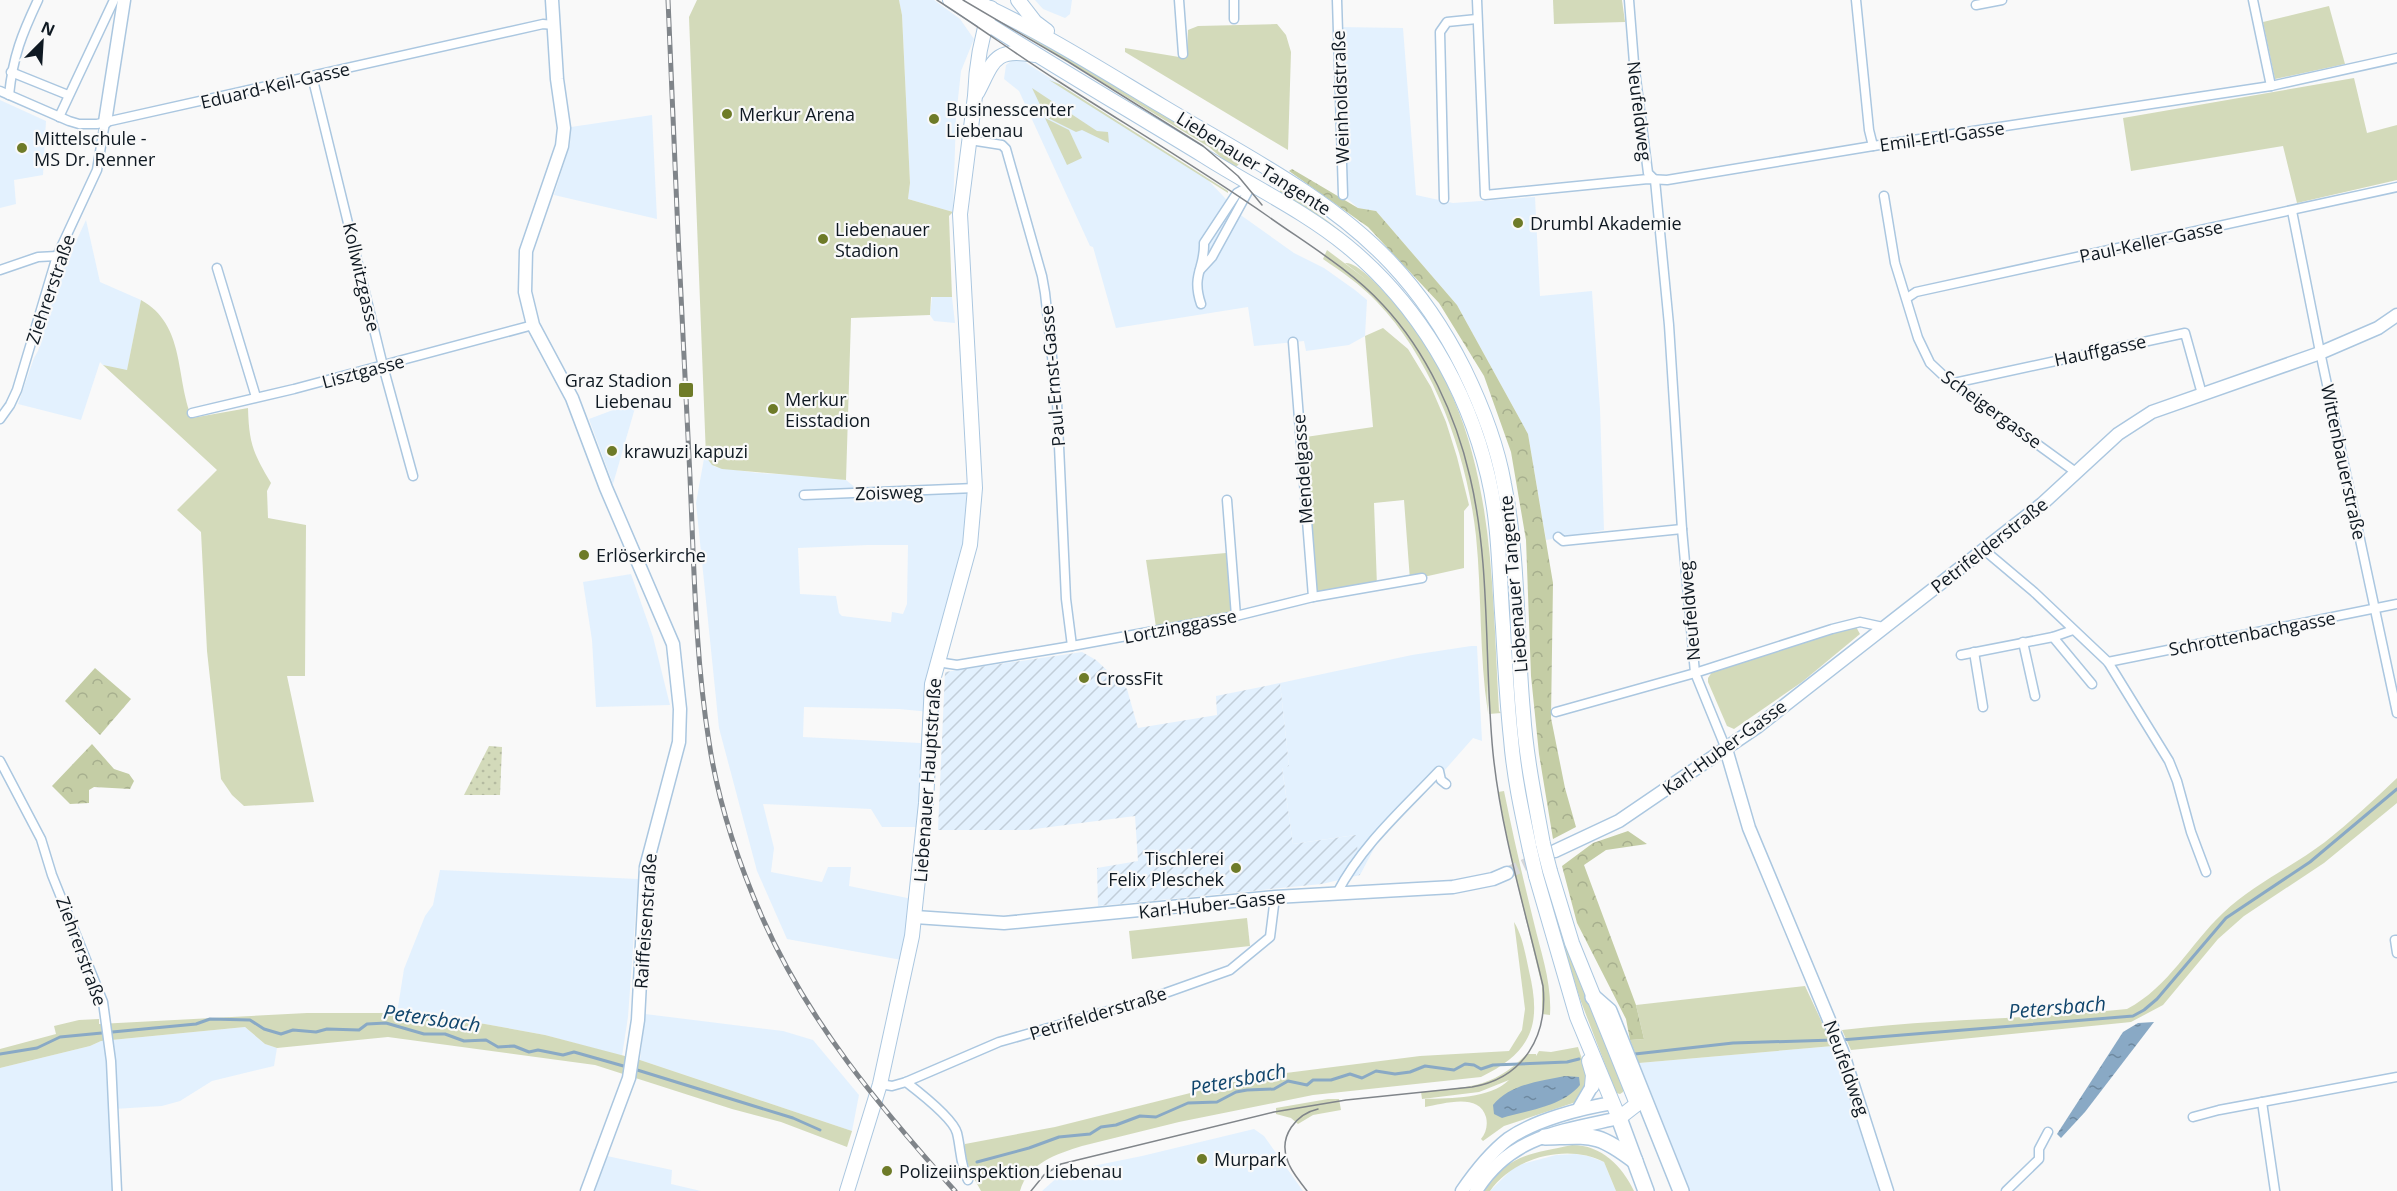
<svg xmlns="http://www.w3.org/2000/svg" width="2397" height="1191" font-family="'Open Sans',sans-serif">
<defs>
<pattern id="industrial-furrows" width="10" height="10" patternUnits="userSpaceOnUse" patternTransform="scale(1.5)"><rect width="10" height="10" fill="#e3f1fe"/><path d="M-1 1l2-2M0 10L10 0M9 11l2-2" fill="none" stroke="#c2ced9"/></pattern>
<pattern id="forest-crowns" width="20" height="18" patternUnits="userSpaceOnUse" patternTransform="scale(1.5)"><rect width="20" height="18" fill="#c4cda5"/><path d="M2 6a3 3 0 1 1 6 0M12 15a3 3 0 1 1 6 0" fill="none" stroke="#a7af8e"/></pattern>
<pattern id="park-dots" width="8" height="8" patternUnits="userSpaceOnUse" patternTransform="scale(1.5)"><rect width="8" height="8" fill="#d3daba"/><path d="M2 2h.1M6 6h.1" fill="none" stroke="#b4baa0" stroke-width="1.8" stroke-linecap="round"/></pattern>
<pattern id="water-ripples" width="26" height="14" patternUnits="userSpaceOnUse" patternTransform="scale(1.5)"><rect width="26" height="14" fill="#89a9c5"/><path d="M2 4q2-2 4 0t4 0M15 11q2-2 4 0t4 0" fill="none" stroke="#6e89a0"/></pattern>
</defs>
<rect width="100%" height="100%" fill="#f9f9f9"/>
<!-- built -->
<g fill="#e3f1fe" fill-rule="evenodd">
<path d="M899,0H934L960,19L974,39L961,71L956,117L953,212L908,199L910,183L902,15Z"/>
<path d="M1035,0H1072L1070,14L1065,18L1043,9Z"/>
<path d="M1338,27L1403,28L1416,195L1453,203L1535,197L1540,296L1592,291L1600,409L1604,530L1546,540L1528,434L1457,305L1376,211L1358,208L1343,195Z"/>
<path d="M1017,57L1206,178L1242,216L1294,253L1324,268L1355,290L1367,300L1365,336L1349,345L1306,351L1304,341L1254,346L1248,307L1116,328L1093,247L1090,246L1019,91L1004,79L1006,65Z"/>
<path d="M0,100L46,121L43,175L14,180L16,204L0,208Z"/>
<path d="M652,115L657,219L554,195L570,144L571,127Z"/>
<path d="M86,220L100,282L141,300L127,371L103,365L100,362L81,420L18,404L34,358L38,351L65,259L71,252Z"/>
<path d="M932,297H952L955,323L934,321L930,315Z"/>
<path d="M637,401L613,484L589,419Z"/>
<path d="M705,453L715,467L758,473L830,477L846,480L862,493L975,488L930,712L899,709L804,707L803,737L920,743L929,745L924,827H882L871,809L763,804L774,848L771,872L822,882L828,867H851L849,886L917,900L907,961L787,939L757,871L719,728L696,503ZM868,545H908L907,604L903,614L892,612L891,622L842,616L839,613L836,596L800,594L798,548Z"/>
<path d="M631,574L653,637L670,705L596,707L592,640L583,582Z"/>
<path d="M1471,646H1477L1482,741L1473,738L1421,797L1380,837L1360,875L1355,835L1293,844L1282,767L1289,766L1280,683L1412,655Z"/>
<path d="M440,870L638,879L628,1017L622,1056L545,1035L485,1024L397,1013L404,969L425,916L433,905Z"/>
<path d="M645,1014L783,1031L813,1040L859,1095L852,1131L640,1060Z"/>
<path d="M245,1027L265,1044L277,1048L274,1066L212,1081L180,1101L162,1106L114,1109L117,1191H0V1068L90,1046L101,1041Z"/>
<path d="M1833,1046L1879,1191H1687L1639,1063Z"/>
<path d="M1254,1129L1264,1136L1303,1191H1042L1060,1175L1073,1170L1142,1156Z"/>
<path d="M594,1149L607,1156L672,1170L671,1184L701,1191H580Z"/>
<path d="M1576,1154L1588,1156L1604,1162L1616,1191H1490L1515,1166L1556,1155Z"/>
</g>
<!-- industrial -->
<path fill="url(#industrial-furrows)" d="M1082,652L1096,660L1127,689L1138,728L1217,715L1216,696L1280,683L1289,766L1282,768L1293,844L1356,835L1360,875L1322,884L1098,906L1097,868L1138,861L1135,816L1027,830H938L945,672Z"/>
<!-- grass -->
<g fill="#d3daba">
<path d="M697,0H899L902,15L910,183L908,199L953,212L949,216L952,297H931L930,315L851,318L846,480L722,469L712,465L706,457L689,17Z"/>
<path d="M1553,0H1622L1625,22L1554,24Z"/>
<path d="M2329,6L2345,64L2275,79L2263,22Z"/>
<path d="M1009,23L1232,155L1240,163L1236,167L1230,165L1209,147L1008,25Z"/>
<path d="M1277,24L1286,35L1291,52L1288,150L1125,52V48L1185,58L1187,57L1188,30L1198,26Z"/>
<path d="M2354,78L2367,133L2397,125V180L2297,203L2283,146L2131,171L2123,118Z"/>
<path d="M1049,80L1059,84L1228,191V193Z"/>
<path d="M1032,88L1097,131L1108,132L1109,143L1082,130L1076,132L1046,117Z"/>
<path d="M1045,118L1069,130L1082,158L1067,165Z"/>
<path d="M1281,190C1387,252 1472,354 1497,477C1507,526 1508,576 1511,626C1514,661 1519,696 1523,730C1526,763 1527,798 1534,830C1552,919 1589,1001 1623,1084V1092L1620,1094L1616,1093L1580,999L1549,901L1521,782L1489,455L1479,422L1462,383L1431,330L1278,194Z"/>
<path d="M1327,250L1367,280L1345,263C1356,261 1379,286 1387,295C1497,416 1490,559 1499,711L1501,713L1489,714L1487,681L1488,713C1479,655 1482,595 1476,536C1467,455 1434,361 1377,302C1361,285 1342,272 1323,259Z"/>
<path d="M141,300C186,325 175,377 192,418L248,408C249,443 253,453 271,483L267,491L268,518L306,525L305,676H287L314,802L244,806L232,795L221,779L207,651L201,532L177,510L217,470L103,365L127,370Z"/>
<path d="M1383,328L1408,349L1431,387L1446,422L1457,457L1469,505L1464,511V568L1410,580L1404,500L1374,503L1377,586L1313,597L1299,438L1373,427L1365,336Z"/>
<path d="M1226,553L1232,606L1229,614L1156,627L1146,560Z"/>
<path d="M1855,625L1860,634L1802,682L1734,729L1727,726L1708,682V678L1712,672Z"/>
<path d="M2397,778V803L2324,863L2244,916L2218,939L2163,1005L2131,1022L1851,1050L1842,1030C1936,1019 2032,1019 2127,1009C2169,987 2190,944 2223,913C2253,884 2292,867 2325,842C2350,822 2374,800 2397,778Z"/>
<path d="M1504,791C1513,835 1523,879 1534,923C1541,953 1552,983 1550,1015L1542,1014V986L1511,858L1498,792Z"/>
<path d="M1247,918L1250,946L1132,959L1129,931Z"/>
<path d="M1514,922C1523,937 1525,953 1529,971C1542,1025 1532,1052 1481,1077L1313,1095L1179,1122L1082,1146C1057,1154 1028,1163 1020,1191H981C973,1176 964,1162 965,1144L1055,1127L1254,1077L1420,1056L1509,1051L1522,1030L1525,1009Z"/>
<path d="M1805,986L1833,1046L1639,1063L1630,1040L1644,1039L1636,1005Z"/>
<path d="M307,1013H397L485,1024L545,1035L640,1060L852,1131L847,1147L781,1122L732,1109L595,1065L388,1037L277,1048L265,1044L245,1027L101,1041L90,1046L0,1068V1049L56,1034L54,1026L79,1020L99,1019V1024Z"/>
<path d="M1578,1047L1586,1071L1588,1084L1576,1102L1504,1126L1483,1141L1481,1139C1486,1133 1488,1125 1486,1117C1479,1092 1443,1104 1425,1107V1099C1451,1098 1490,1099 1509,1080L1479,1092L1422,1099L1421,1092C1469,1086 1490,1090 1527,1054H1536V1056L1539,1051L1551,1052Z"/>
<path d="M1328,1099H1339L1341,1110L1313,1115L1298,1124L1291,1118L1276,1114V1108Z"/>
<path d="M1572,1145C1602,1145 1622,1166 1634,1191H1616L1604,1162C1568,1143 1513,1157 1490,1191H1482C1510,1154 1530,1154 1572,1145Z"/>
</g>
<!-- forest -->
<g fill="url(#forest-crowns)">
<path d="M1292,169L1358,208L1376,211L1457,305L1528,434L1553,583L1551,718L1565,788L1576,827L1553,839L1539,754L1531,676L1526,540L1511,452L1484,376L1439,303L1368,227L1289,171Z"/>
<path d="M95,668L131,699L100,735L65,701Z"/>
<path d="M92,744L114,769L129,774L134,781L130,789L94,787L89,790V803L70,804L52,786Z"/>
<path d="M1628,831L1647,844L1606,850L1584,865L1636,1005L1644,1039L1630,1040L1626,1019L1577,923L1562,866L1593,843Z"/>
</g>
<!-- park -->
<path fill="url(#park-dots)" d="M489,746L502,747L500,795H464Z"/>
<!-- water -->
<g fill="url(#water-ripples)">
<path d="M2154,1022L2085,1112L2061,1138L2057,1134L2123,1032L2138,1023Z"/>
<path d="M1565,1076L1579,1077L1580,1085C1562,1107 1528,1110 1502,1118L1494,1114L1493,1105C1510,1084 1540,1081 1565,1076Z"/>
</g>
<g fill="none" stroke-linecap="round" stroke-linejoin="round">
<!-- stream -->
<g stroke="#89a9c5" stroke-width="3">
<path d="M1841,1040L2133,1016L2144,1010L2157,999L2226,918L2310,862L2397,789"/>
<path d="M0,1054L37,1048L60,1037L196,1024L210,1019L250,1020L264,1029L281,1034L293,1030L316,1032L327,1029L359,1030L367,1024L386,1023L424,1034H445L464,1041L486,1040L498,1047L514,1046L529,1052L538,1050L563,1055L574,1052L627,1067"/>
<path d="M1635,1054L1733,1043L1834,1040"/>
<path d="M634,1069L793,1118L820,1130"/>
<path d="M977,1162L1029,1148L1059,1137L1090,1134L1101,1127L1116,1125L1140,1116L1156,1117L1188,1103L1217,1102L1236,1092L1247,1090L1274,1089L1288,1081L1307,1085L1313,1080H1331L1350,1074L1362,1078L1376,1071L1395,1074L1410,1072L1425,1066L1454,1070L1465,1064L1474,1065L1481,1069L1493,1065L1567,1062L1579,1059"/>
</g>
<!-- secondary-tunnel -->
<path stroke="#d6d7d9" stroke-width="12" stroke-dasharray="12 6" stroke-linecap="butt" d="M1507,873L1554,851"/>
<defs>
<g id="street">
<path d="M1179,0L1183,54"/>
<path d="M1234,0V19"/>
<path d="M1337,0L1343,195"/>
<path d="M1477,0L1485,195L1648,179L1667,180L1873,146L2271,86L2397,58"/>
<path d="M1629,0L1634,63L1648,173L1655,180L1669,325L1682,529L1695,673L1726,749"/>
<path d="M1856,0L1869,130L1873,146"/>
<path d="M2253,0L2271,86"/>
<path d="M1976,5L2002,0"/>
<path d="M11,72L68,95"/>
<path d="M312,76L383,366L413,476"/>
<path d="M0,91L69,121L79,124H97L543,24L553,25"/>
<path d="M9,95C13,56 22,34 38,0"/>
<path d="M59,117L114,0"/>
<path d="M970,140L1002,145L1006,149L1042,276L1045,293L1057,402L1066,599L1072,646"/>
<path d="M1884,196L1895,263L1918,338L1930,363L1946,378L2077,473"/>
<path d="M1444,199L1440,32L1447,22L1477,19"/>
<path d="M2292,211L2319,347L2397,713"/>
<path d="M217,268L256,397"/>
<path d="M0,270L38,257L57,256"/>
<path d="M1200,270L1212,257L1252,184"/>
<path d="M1907,298L1916,292L2397,187"/>
<path d="M1201,304C1191,274 1205,269 1204,243L1237,193L1253,184"/>
<path d="M1293,342L1313,597"/>
<path d="M1954,383L2185,333L2202,394"/>
<path d="M192,413L294,389L533,325"/>
<path d="M0,419L10,405L17,390L57,256L97,170L105,122"/>
<path d="M804,495L975,488"/>
<path d="M1227,500L1236,616"/>
<path d="M1558,537L1563,541L1682,529"/>
<path d="M1983,549L2034,592L2108,662L2169,761L2177,781L2191,832L2206,872"/>
<path d="M2053,637L2092,684"/>
<path d="M2023,642L2035,696"/>
<path d="M1974,652L1983,707"/>
<path d="M1961,655L2053,637L2073,630"/>
<path d="M937,662L957,665L1072,646L1236,616L1313,597L1422,578"/>
<path d="M2108,662L2397,604"/>
<path d="M1556,712L1695,673L1832,629L1860,622L1883,627"/>
<path d="M0,761L41,839L52,875L103,1002L111,1061L117,1191"/>
<path d="M1337,893C1362,845 1402,810 1439,771L1441,780L1446,784"/>
<path d="M2397,940H2395L2397,953"/>
<path d="M906,1082C919,1092 953,1118 957,1133C961,1149 960,1165 968,1180"/>
<path d="M880,1084L892,1086L906,1082L999,1042L1143,1001L1230,970L1270,937L1275,897"/>
<path d="M2262,1102L2275,1191"/>
<path d="M2193,1117L2219,1110L2397,1077"/>
<path d="M2006,1191L2039,1159V1149L2048,1132"/>
</g>
<g id="secondary">
<path d="M552,0L557,79L564,128L562,146L526,251L525,292L533,325L572,398L606,488L673,644L680,709L679,742L646,867L638,1020L629,1078L587,1191"/>
<path d="M105,122L124,0"/>
<path d="M1726,749L1749,828L1842,1051L1887,1191"/>
<path d="M1555,851L1619,821L1757,727L2042,504L2118,434L2152,412L2320,353L2378,328L2397,315"/>
<path d="M915,917L1004,923L1275,897L1453,887L1493,879L1507,873"/>
<path d="M1578,1110L1592,1086"/>
<path d="M1462,1191C1475,1172 1490,1153 1508,1139C1535,1120 1581,1108 1613,1103"/>
<path d="M1476,1191C1510,1136 1561,1131 1619,1118"/>
</g>
<g id="primary">
<path d="M950,0C1033,54 1119,104 1204,156C1251,186 1303,210 1347,246C1418,304 1467,387 1488,476C1500,526 1499,577 1503,627C1505,665 1507,702 1511,739C1514,777 1522,813 1530,850"/>
<path d="M972,0C1039,30 1100,69 1162,106C1240,153 1328,196 1391,263C1421,295 1445,331 1464,369C1482,406 1497,444 1504,484C1519,559 1516,636 1523,712C1526,757 1535,800 1543,844"/>
<path d="M1018,0L1035,22L1047,31"/>
<path d="M977,93C993,63 993,47 1034,55"/>
<path d="M1550,871L1572,943L1637,1104"/>
<path d="M1536,876L1577,1017L1619,1118L1637,1104"/>
<path d="M1589,1061L1593,1075L1592,1086"/>
<path d="M847,1191L880,1084L912,936L926,803L932,684L970,545L975,488L960,214L975,96C976,66 981,37 991,8"/>
</g>
<g id="highway">
<path d="M1593,997L1609,1011L1681,1191"/>
<path d="M1619,1118L1646,1191"/>
<path d="M1545,1137C1592,1136 1597,1132 1635,1161"/>
</g>
</defs>
<!-- street casing -->
<use href="#street" stroke="#abc7e0" stroke-width="11"/>
<!-- secondary casing -->
<use href="#secondary" stroke="#abc7e0" stroke-width="15"/>
<!-- primary casing -->
<use href="#primary" stroke="#abc7e0" stroke-width="16"/>
<!-- highway casing -->
<use href="#highway" stroke="#abc7e0" stroke-width="18"/>
<!-- street -->
<use href="#street" stroke="#fff" stroke-width="8"/>
<!-- secondary -->
<use href="#secondary" stroke="#fff" stroke-width="12"/>
<!-- primary -->
<use href="#primary" stroke="#fff" stroke-width="14"/>
<!-- highway -->
<use href="#highway" stroke="#fff" stroke-width="15"/>
<!-- tram -->
<g stroke="#80858a" stroke-width="1.5">
<path d="M937,0C978,26 1017,55 1058,81C1128,126 1200,169 1269,217C1307,244 1351,270 1383,305C1427,352 1456,416 1470,477C1491,565 1484,663 1493,753C1501,832 1525,909 1543,986C1548,1036 1524,1078 1472,1087L1346,1100L1274,1112L1061,1164L1044,1175L1031,1191"/>
<path d="M963,0L1067,61L1203,146L1238,176L1262,205"/>
<path d="M1307,1191C1300,1181 1290,1171 1287,1159C1279,1136 1296,1114 1318,1109"/>
</g>
<defs>
<path id="rail" d="M668,0C674,152 681,305 689,457C694,552 694,648 709,742C718,802 738,862 762,917C808,1022 880,1107 955,1191"/>
</defs>
<!-- rail casing -->
<use href="#rail" stroke="#80858a" stroke-width="5"/>
<!-- rail -->
<use href="#rail" stroke="#f9f9f9" stroke-width="3" stroke-dasharray="9" stroke-linecap="butt"/>
<defs>
<g id="primary-bridge">
<path d="M1543,844L1550,871"/>
<path d="M1530,850L1536,876"/>
</g>
</defs>
<!-- primary-bridge casing -->
<use href="#primary-bridge" stroke="#abc7e0" stroke-width="16" stroke-linecap="butt"/>
<!-- primary-bridge -->
<use href="#primary-bridge" stroke="#fff" stroke-width="14"/>
</g>
<!-- markers -->
<g fill="#6e7b28" stroke="#f9f9f9" stroke-width="2">
<circle cx="727" cy="114" r="6"/>
<circle cx="934" cy="119" r="6"/>
<circle cx="22" cy="148" r="6"/>
<circle cx="1518" cy="223" r="6"/>
<circle cx="823" cy="239" r="6"/>
<rect x="678" y="382" width="16" height="16" rx="3"/>
<circle cx="773" cy="409" r="6"/>
<circle cx="612" cy="451" r="6"/>
<circle cx="584" cy="555" r="6"/>
<circle cx="1084" cy="678" r="6"/>
<circle cx="1236" cy="868" r="6"/>
<circle cx="1202" cy="1159" r="6"/>
<circle cx="887" cy="1171" r="6"/>
</g>
<g text-anchor="middle" dominant-baseline="central" stroke-width="4.5" stroke-linejoin="round" paint-order="stroke">
<!-- street labels -->
<g font-size="18" fill="#0f1922" stroke="#f9f9f9">
<text transform="translate(275 85) rotate(-13)">Eduard-Keil-Gasse</text>
<text transform="translate(1340 97) rotate(-92)">Weinholdstraße</text>
<text transform="translate(1640 111) rotate(83)">Neufeldweg</text>
<text transform="translate(1942 136) rotate(-8)">Emil-Ertl-Gasse</text>
<text transform="translate(1254 163) rotate(32)">Liebenauer Tangente</text>
<text transform="translate(2151 241) rotate(-12)">Paul-Keller-Gasse</text>
<text transform="translate(362 277) rotate(77)">Kollwitzgasse</text>
<text transform="translate(50 289) rotate(-71)">Ziehrerstraße</text>
<text transform="translate(2100 350) rotate(-12)">Hauffgasse</text>
<text transform="translate(363 371) rotate(-15)">Lisztgasse</text>
<text transform="translate(1052 376) rotate(-95)">Paul-Ernst-Gasse</text>
<text transform="translate(1992 409) rotate(36)">Scheigergasse</text>
<text transform="translate(2344 462) rotate(78)">Wittenbauerstraße</text>
<text transform="translate(1302 469) rotate(-94)">Mendelgasse</text>
<text transform="translate(889 492) rotate(-2)">Zoisweg</text>
<text transform="translate(1989 545) rotate(-38)">Petrifelderstraße</text>
<text transform="translate(1513 584) rotate(-95)">Liebenauer Tangente</text>
<text transform="translate(1689 611) rotate(-95)">Neufeldweg</text>
<text transform="translate(1180 626) rotate(-11)">Lortzinggasse</text>
<text transform="translate(2252 633) rotate(-11)">Schrottenbachgasse</text>
<text transform="translate(1724 747) rotate(-36)">Karl-Huber-Gasse</text>
<text transform="translate(927 780) rotate(-86)">Liebenauer Hauptstraße</text>
<text transform="translate(1212 904) rotate(-6)">Karl-Huber-Gasse</text>
<text transform="translate(645 921) rotate(-86)">Raiffeisenstraße</text>
<text transform="translate(82 951) rotate(70)">Ziehrerstraße</text>
<text transform="translate(1098 1013) rotate(-17)">Petrifelderstraße</text>
<text transform="translate(1847 1068) rotate(70)">Neufeldweg</text>
</g>
<!-- poi labels -->
<g font-size="18" fill="#0f1922" stroke="#f9f9f9" text-anchor="start">
<text x="946" y="109">Businesscenter<tspan x="946" dy="21">Liebenau</tspan></text>
<text x="739" y="114">Merkur Arena</text>
<text x="34" y="138">Mittelschule -<tspan x="34" dy="21">MS Dr. Renner</tspan></text>
<text x="1530" y="223">Drumbl Akademie</text>
<text x="835" y="229">Liebenauer<tspan x="835" dy="21">Stadion</tspan></text>
<text x="672" y="380" text-anchor="end">Graz Stadion<tspan x="672" dy="21">Liebenau</tspan></text>
<text x="785" y="399">Merkur<tspan x="785" dy="21">Eisstadion</tspan></text>
<text x="624" y="451">krawuzi kapuzi</text>
<text x="596" y="555">Erlöserkirche</text>
<text x="1096" y="678">CrossFit</text>
<text x="1224" y="858" text-anchor="end">Tischlerei<tspan x="1224" dy="21">Felix Pleschek</tspan></text>
<text x="1214" y="1159">Murpark</text>
<text x="899" y="1171">Polizeiinspektion Liebenau</text>
</g>
<!-- water labels -->
<g font-size="20" font-style="italic" fill="#10456c" stroke="#f9f9f9">
<text transform="translate(2057 1007) rotate(-5)">Petersbach</text>
<text transform="translate(432 1018) rotate(8)">Petersbach</text>
<text transform="translate(1238 1079) rotate(-11)">Petersbach</text>
</g>
</g>
<!-- north arrow -->
<g transform="translate(42 42) rotate(24)" stroke="#f9f9f9" stroke-width="4.5" paint-order="stroke">
<path d="M0-4.5L10 22L0 15L-10 22Z" fill="#0f1922"/>
<text y="-9" font-size="16" font-weight="bold" text-anchor="middle" fill="#0f1922">N</text>
</g>
</svg>
